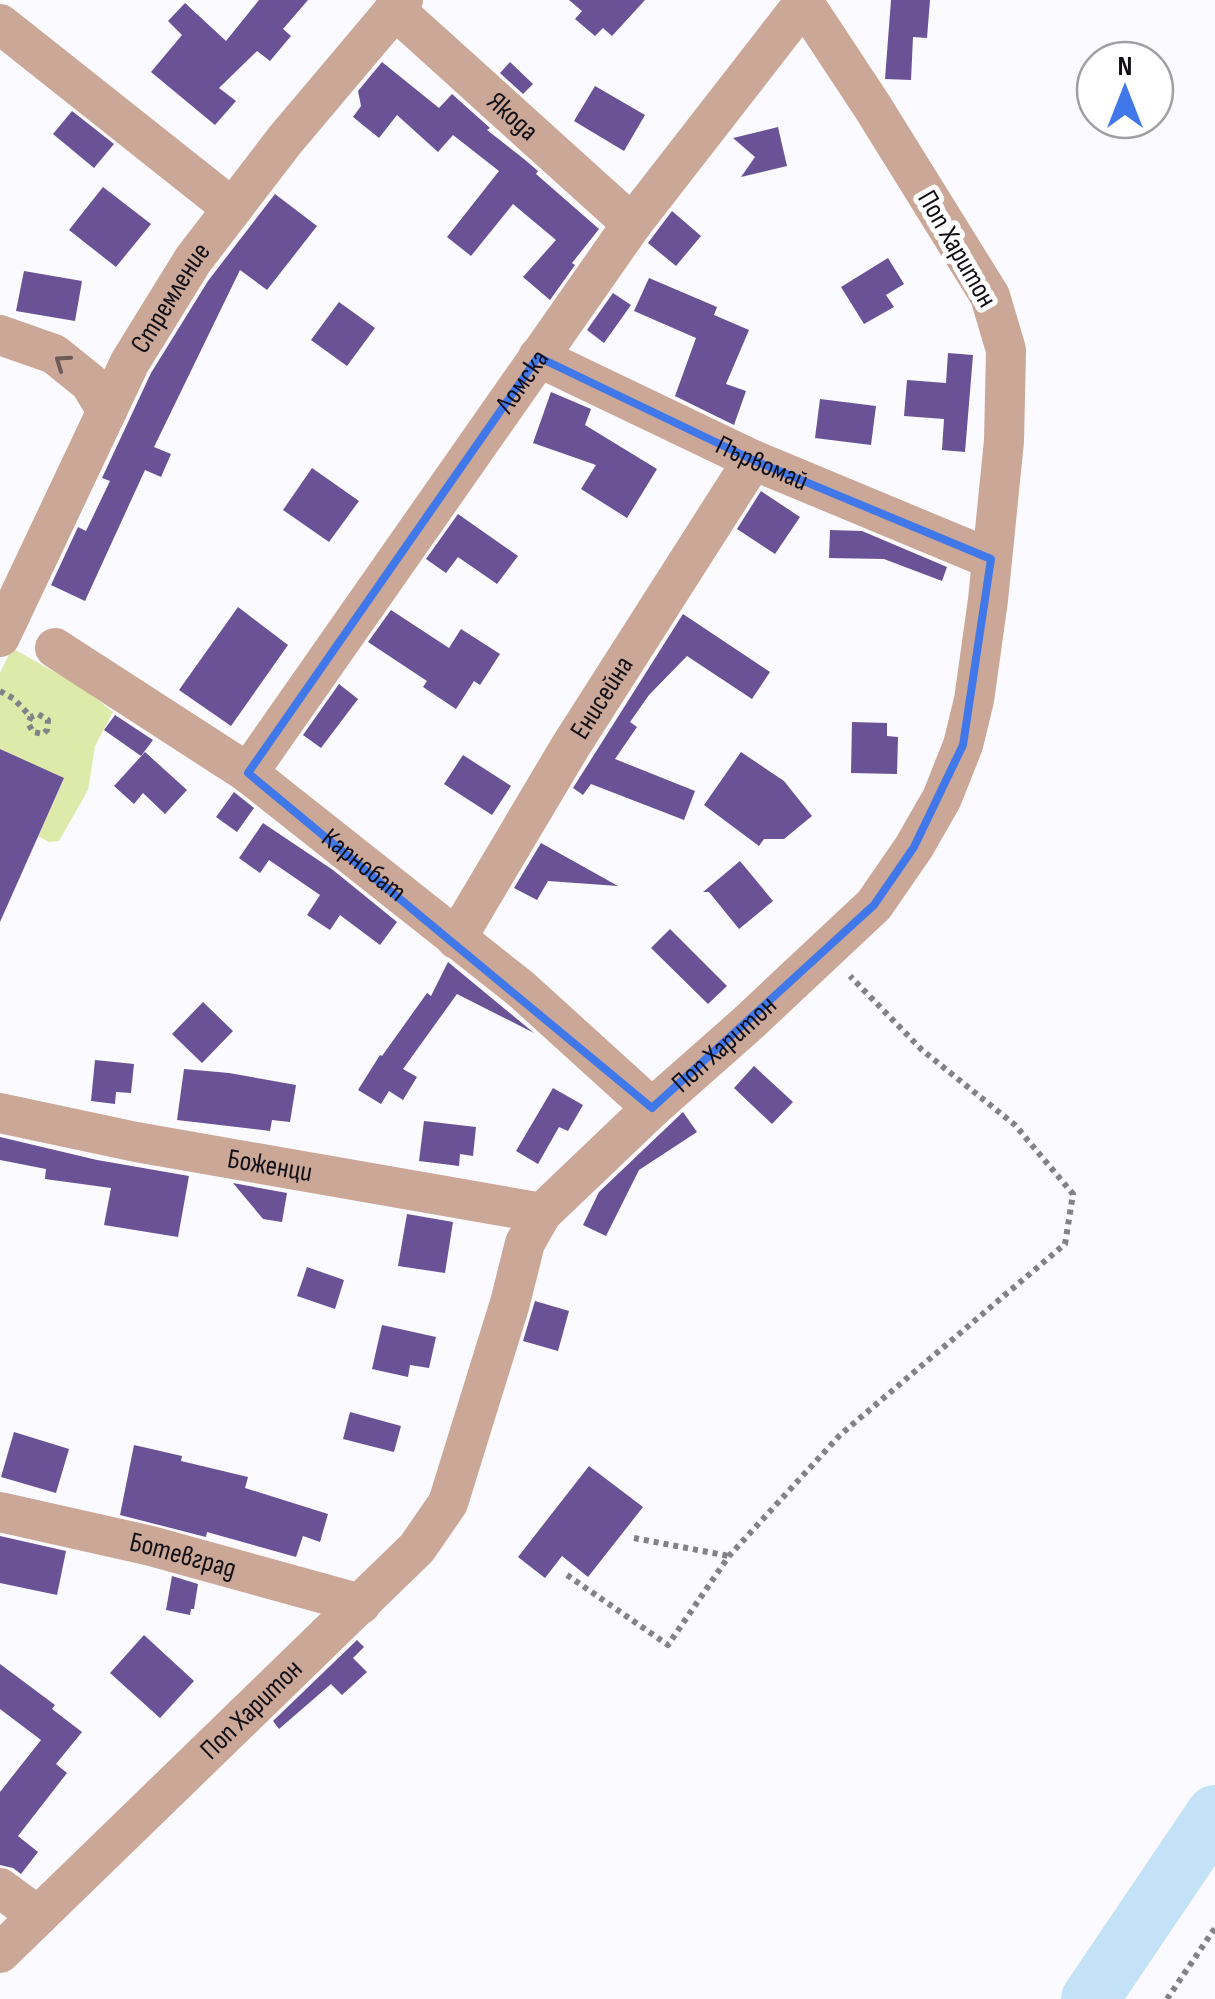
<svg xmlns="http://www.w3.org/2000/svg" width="1215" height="1999" font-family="'Sofia Sans Condensed',sans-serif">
<rect width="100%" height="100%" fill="#fbfaff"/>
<!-- green -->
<path fill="#ddeaa9" d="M12,648L83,688L113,712L95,746L88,790L59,841L49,842L38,836L64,779L0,749V673Z"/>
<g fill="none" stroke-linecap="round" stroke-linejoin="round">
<!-- river -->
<path stroke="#c4e2f7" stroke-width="58" d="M1090,1999L1215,1814"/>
</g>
<!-- building -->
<g fill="#695295">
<path d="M259,0H308L283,29L291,36L270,61L257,51L219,88L236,101L215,125L151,72L182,35L168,21L185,3L226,41Z"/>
<path d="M569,0H645L612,36L603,28L595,36L575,19L582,11Z"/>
<path d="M891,0H930L927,38L913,37L911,80L885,79Z"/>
<path d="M382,62L439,108L452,94L490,128L487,130L524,159L538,171L536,174L599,229L572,263L575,265L550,300L523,277L556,240L513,204L471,256L447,237L499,171L453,135L438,152L397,115L379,138L353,117L361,106L358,91Z"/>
<path d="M510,62L533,84L523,94L500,73Z"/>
<path d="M595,86L645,115L624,151L574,121Z"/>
<path d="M72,111L114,144L94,168L53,134Z"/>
<path d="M778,127L787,166L741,177L755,157L733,138Z"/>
<path d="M103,187L151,224L116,267L69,230Z"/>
<path d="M275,194L317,226L267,290L240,270L154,447L171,454L161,477L145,470L85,601L51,585L78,527L86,531L110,481L102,478L151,373L208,281Z"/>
<path d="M672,211L701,236L676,266L648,243Z"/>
<path d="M888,258L904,284L886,295L894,307L864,324L841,287Z"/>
<path d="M24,271L82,281L75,321L16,311Z"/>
<path d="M649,278L717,307L714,315L749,330L726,384L746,391L734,425L675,396L696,338L634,311Z"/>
<path d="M613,293L631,305L604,343L587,330Z"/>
<path d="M339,302L375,328L347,366L311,340Z"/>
<path d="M948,353L973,355L965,452L942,450L944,419L904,416L907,380L946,383Z"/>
<path d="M551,392L591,409L585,425L657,469L627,518L581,489L596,465L533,443Z"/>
<path d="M820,399L876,406L871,445L815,438Z"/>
<path d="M312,468L359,501L329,542L283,510Z"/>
<path d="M761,491L800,517L775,554L737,529Z"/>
<path d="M458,514L518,556L497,584L458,557L446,573L426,559Z"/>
<path d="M830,530L862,531L947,567L942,581L884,559L829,558Z"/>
<path d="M238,607L288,645L231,726L179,690Z"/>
<path d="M391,610L449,648L461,629L500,654L480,685L474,681L456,709L423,687L427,681L368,642Z"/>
<path d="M683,614L770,672L752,699L687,656L649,695L630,722L637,727L615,759L695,791L684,820L591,784L583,795L573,788Z"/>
<path d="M339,684L358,699L321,748L303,735Z"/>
<path d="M115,715L153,740L141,756L104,730Z"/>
<path d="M852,722L887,723V736L898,737L897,774L851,773Z"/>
<path d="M0,749L64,778L0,922Z"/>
<path d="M145,752L187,790L165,814L143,793L134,804L114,786Z"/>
<path d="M741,752L784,781L812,816L784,839H764L759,846L704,805Z"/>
<path d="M463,755L511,786L492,815L444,784Z"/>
<path d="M234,792L254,808L237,832L216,817Z"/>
<path d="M263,823L333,870L397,922L380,945L340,915L330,930L307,915L320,895L269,860L260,873L239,858Z"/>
<path d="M541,843L618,886L548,881L537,900L514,888Z"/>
<path d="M740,861L773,901L739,929L709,892H703Z"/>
<path d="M670,929L727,986L708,1004L651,948Z"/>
<path d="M448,962L534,1033L457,994L403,1069L417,1077L403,1100L389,1091L381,1104L358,1090L380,1055L382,1056L427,993L431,996Z"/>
<path d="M203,1002L233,1031L202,1063L172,1034Z"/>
<path d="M95,1060L134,1064L131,1093L116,1092L115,1104L91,1101Z"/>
<path d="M754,1066L793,1102L772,1124L734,1088Z"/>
<path d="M184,1069L229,1073L296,1085L290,1122L272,1120L270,1131L177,1120Z"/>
<path d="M553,1088L583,1105L568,1131L559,1127L538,1164L516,1151Z"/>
<path d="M683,1112L697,1132L639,1170L606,1236L583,1225L599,1192Z"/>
<path d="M424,1121L476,1127L473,1156L460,1154L459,1166L419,1161Z"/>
<path d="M0,1137L97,1160L189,1176L178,1237L104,1225L111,1188L45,1179L46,1169L0,1160Z"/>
<path d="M233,1183L287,1193L282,1222L263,1219Z"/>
<path d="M407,1214L453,1222L445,1273L398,1266Z"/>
<path d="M307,1267L344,1280L335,1309L297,1296Z"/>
<path d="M535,1301L569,1311L558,1351L523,1341Z"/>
<path d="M382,1325L436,1337L429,1368L410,1365L408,1377L372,1369Z"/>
<path d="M350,1412L401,1426L394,1452L343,1439Z"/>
<path d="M14,1432L69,1449L56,1493L1,1477Z"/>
<path d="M134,1445L182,1456L181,1461L248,1477L245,1488L328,1514L320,1542L303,1536L296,1557L207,1532L206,1537L120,1515Z"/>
<path d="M589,1466L643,1507L588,1577L562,1556L545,1578L518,1557Z"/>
<path d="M0,1536L66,1551L57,1595L0,1583Z"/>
<path d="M172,1576L198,1584L194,1609H191L190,1615L166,1610Z"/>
<path d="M144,1635L194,1681L160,1718L110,1673Z"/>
<path d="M357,1640L364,1647L353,1658L367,1672L342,1695L331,1684L279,1729L273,1721Z"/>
<path d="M0,1664L55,1705L52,1709L82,1732L56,1764L67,1773L18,1836L38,1852L21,1874L13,1868L0,1865V1792L41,1740L0,1709Z"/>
</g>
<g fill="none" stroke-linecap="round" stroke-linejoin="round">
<!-- path -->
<g stroke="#838188" stroke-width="6" stroke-dasharray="5 5" stroke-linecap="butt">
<path d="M0,691L14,699L31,717L28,723L33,732L43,734L47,730L48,720L38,714L31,717"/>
<path d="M634,1538L729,1556"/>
<path d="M567,1575L668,1645L729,1556L840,1435L1065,1244L1073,1194L1015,1125L922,1050L850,976"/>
<path d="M1167,1999L1215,1928"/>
</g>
<!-- minor -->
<g stroke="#cba797" stroke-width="40">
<path id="s1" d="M394,9L632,224"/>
<path d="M0,24L232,208"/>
<path d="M0,335L54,354L90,383L107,411"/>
<path id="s2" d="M538,357L753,460L991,559"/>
<path id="s3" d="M0,637L130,362L193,260L285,140L403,0"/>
<path id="s4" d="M55,648L248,773L521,989L652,1108"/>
<path id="s5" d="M248,773L632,224L806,0"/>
<path id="s6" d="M456,939L570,747L753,460"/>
<path id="s7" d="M0,1113L136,1142L542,1213"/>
<path id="s8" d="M0,1512L151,1546L361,1604"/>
<path d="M0,1888L38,1916"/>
<path id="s9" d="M0,1953L417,1548L448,1503L510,1303L525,1243L542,1213L652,1108L746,1025L874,905L914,847L942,798L963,745L974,700L988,600L1004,441L1006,350L990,296L872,106L804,3"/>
</g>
</g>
<!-- one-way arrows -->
<defs><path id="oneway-chevron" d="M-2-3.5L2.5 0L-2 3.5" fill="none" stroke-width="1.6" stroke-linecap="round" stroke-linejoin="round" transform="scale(2.5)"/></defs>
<use stroke="#6e5a56" href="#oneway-chevron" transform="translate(62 362) rotate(-145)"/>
<!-- marked area -->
<path fill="none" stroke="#4178e9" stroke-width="8" stroke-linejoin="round" d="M538,357L753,460L991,559L963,745L914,847L874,905L652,1108L248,773Z"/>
<g text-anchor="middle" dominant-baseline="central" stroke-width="10" stroke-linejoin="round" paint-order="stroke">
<!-- street labels -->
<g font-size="28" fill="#110e16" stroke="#fff">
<text stroke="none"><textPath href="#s1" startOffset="160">Якода</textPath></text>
<text transform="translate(957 249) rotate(60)">Поп Харитон</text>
<text stroke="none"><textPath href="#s3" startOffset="380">Стремление</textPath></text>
<text stroke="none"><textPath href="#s5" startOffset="478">Ломска</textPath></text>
<text stroke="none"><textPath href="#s2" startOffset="248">Първомай</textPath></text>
<text stroke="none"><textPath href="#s6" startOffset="282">Енисейна</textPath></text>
<text stroke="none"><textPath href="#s4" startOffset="378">Карнобат</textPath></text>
<text stroke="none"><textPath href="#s9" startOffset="1190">Поп Харитон</textPath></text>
<text stroke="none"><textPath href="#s7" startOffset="275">Боженци</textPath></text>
<text stroke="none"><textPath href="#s8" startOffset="188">Ботевград</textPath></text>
<text stroke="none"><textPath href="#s9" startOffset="350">Поп Харитон</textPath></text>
</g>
</g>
<!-- north arrow -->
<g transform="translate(1125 90)"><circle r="48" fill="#ffffff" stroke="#a09fa2" stroke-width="2.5"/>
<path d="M0-8L18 38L0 25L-18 38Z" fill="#4178e9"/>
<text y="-15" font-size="28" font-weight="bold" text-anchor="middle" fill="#110e16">N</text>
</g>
</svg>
